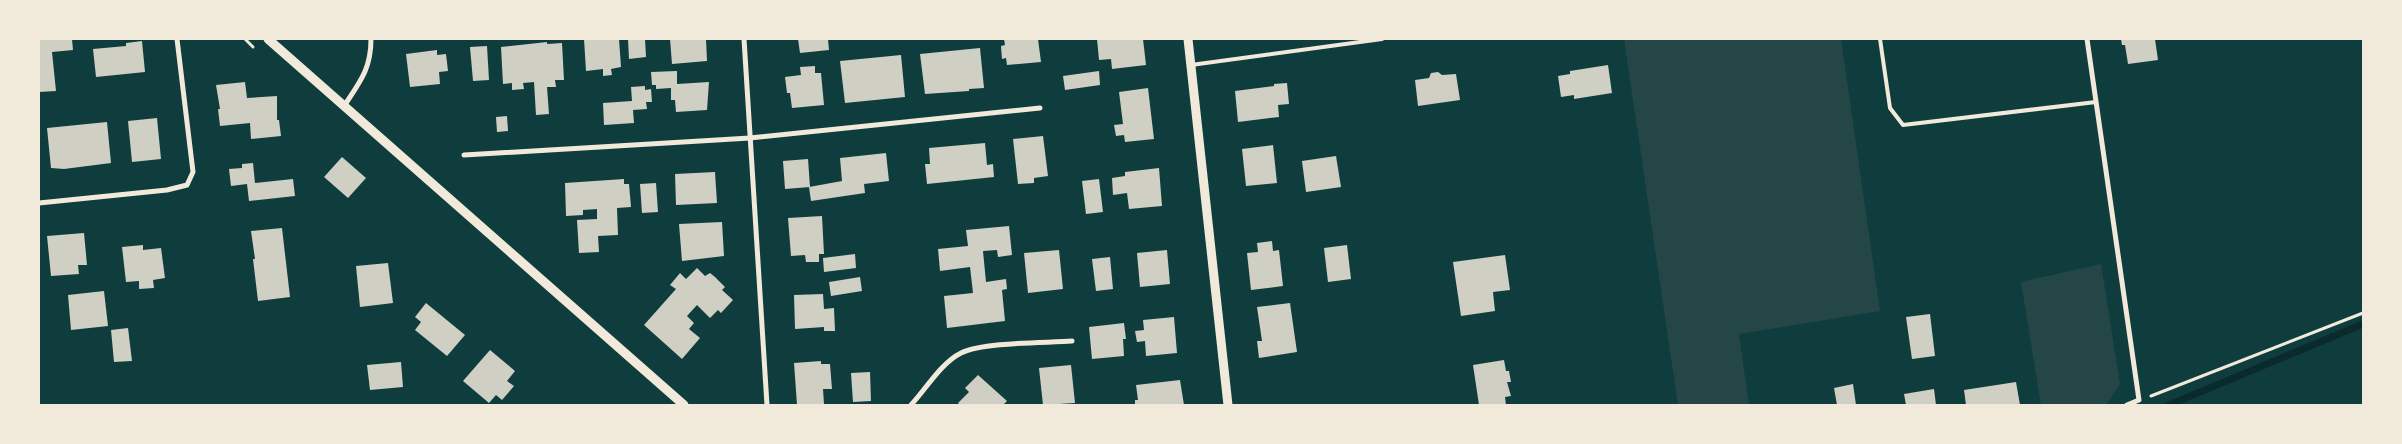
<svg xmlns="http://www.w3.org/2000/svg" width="2402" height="444" font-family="'Exo 2',sans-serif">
<rect width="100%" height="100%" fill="#0f3d3e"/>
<!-- green -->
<g fill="#244646">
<path d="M1624,39H1841L1880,311L1739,334L1749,405H1678Z"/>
<path d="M2101,264L2120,384L2106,405H2041L2021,282Z"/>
</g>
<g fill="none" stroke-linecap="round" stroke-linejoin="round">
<!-- stream -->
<path stroke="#0a2a2b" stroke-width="7" d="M2169,405L2363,324"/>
</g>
<!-- building -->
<g fill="#cfcfc3">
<path d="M39,39H72L73,50L52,52L56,91L39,92Z"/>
<path d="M584,39H619L621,67L611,69L612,75L603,76V69L586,71Z"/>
<path d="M628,39H645L646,57L629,59Z"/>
<path d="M670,39H706L707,61L672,64Z"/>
<path d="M798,39H828L829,50L800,53Z"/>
<path d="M1004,39H1038L1041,62L1007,65L1006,58L1002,59L1001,46L1005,45Z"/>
<path d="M1097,39H1143L1146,65L1112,69L1111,59L1099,60Z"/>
<path d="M2121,39H2155L2158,60L2128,64L2125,45H2122Z"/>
<path d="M142,41L145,72L96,77L93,49L126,46V43Z"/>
<path d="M547,42V44L562,43L564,80H555L556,87H547L549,114L536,115L534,82L523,83L524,89L512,90V83L503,84L501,47Z"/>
<path d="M487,46L489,80L473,81L470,47Z"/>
<path d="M980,48L984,88L969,89V91L925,94L920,54Z"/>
<path d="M437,50V55L446,54L448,71L439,72L440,84L410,87L406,54Z"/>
<path d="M901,55L905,97L845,103L840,61Z"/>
<path d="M1608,65L1612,93L1574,99V95L1561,97L1558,76L1570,74V71Z"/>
<path d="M815,66V73H821L824,105L792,108L790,93H787L785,77L801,75L800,67Z"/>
<path d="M677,71V84L709,82L707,110L676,112L675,100H671V88L656,89V85H652L651,72Z"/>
<path d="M1099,71L1100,85L1065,90L1063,76Z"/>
<path d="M1438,72L1442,75L1456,74L1460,100L1418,106L1415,80L1429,78L1431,73Z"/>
<path d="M245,82L247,98L277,96V120H279L281,136L251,139L250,123L220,126L218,109H220L216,85Z"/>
<path d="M1287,83L1289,104L1278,105L1279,117L1238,122L1235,91L1274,86V84Z"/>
<path d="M645,86V90L651,89L652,102H646L647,109L633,110L634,123L604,125L603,103L632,101L631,87Z"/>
<path d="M1148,88L1154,139L1125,142L1124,135L1116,136L1114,125L1123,124L1119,92Z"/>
<path d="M507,116L508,131L497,132L496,117Z"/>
<path d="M157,118L161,159L132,162L128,121Z"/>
<path d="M107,122L111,163L64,169L51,168L47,128Z"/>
<path d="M1043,136L1048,176L1034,178V183L1018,184L1013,139Z"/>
<path d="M985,143L987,165L993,164L994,177L927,184L925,164H930L929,148Z"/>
<path d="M1273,145L1277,183L1246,186L1242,149Z"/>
<path d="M886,153L889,181L864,184L865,193L811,201L809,187L842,181L840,158Z"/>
<path d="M1336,156L1341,187L1306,192L1302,161Z"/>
<path d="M342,157L366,178L348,198L324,177Z"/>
<path d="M808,159L810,187L785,189L783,161Z"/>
<path d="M253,163L255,183L293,179L295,196L249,201L247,184L231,186L229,169L242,168V164Z"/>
<path d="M1159,168L1162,206L1129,209L1127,193L1113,195L1112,178L1125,176V172Z"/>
<path d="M715,172L717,203L676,205L675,174Z"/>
<path d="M624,179V184H629L631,207L617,208L618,235L598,236L599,252L579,253L577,220L597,219V209L583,210V215L566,216L565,183Z"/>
<path d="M1099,179L1103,212L1086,214L1082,181Z"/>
<path d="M656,183L658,212L642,213L640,184Z"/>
<path d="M822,216L824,254H819V262H806L805,255L791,256L788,218Z"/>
<path d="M722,222L724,256L682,261L679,224Z"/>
<path d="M1009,226L1012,255L998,257L997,250L983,251L986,282L1006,279L1007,289L1002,290L1005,321L947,328L944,296L973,293L970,267L940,271L938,249L968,246L966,230Z"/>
<path d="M282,228L290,297L258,301L253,259H255L251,231Z"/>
<path d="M84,233L87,265H78L79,274L51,276L47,236Z"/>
<path d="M1272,241L1273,251L1279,250L1283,286L1251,290L1247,253L1258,252L1257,243Z"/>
<path d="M143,245V250L161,248L165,278L153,280L154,288L139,289V281L126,282L122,247Z"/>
<path d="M1347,245L1351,279L1328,282L1324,248Z"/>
<path d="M1059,250L1063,289L1028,293L1024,253Z"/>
<path d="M1167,250L1170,284L1140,287L1137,253Z"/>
<path d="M855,254L856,268L824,272L823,258Z"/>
<path d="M1505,255L1510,290L1493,292L1495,311L1461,316L1453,262Z"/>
<path d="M1110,257L1113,289L1096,291L1092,259Z"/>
<path d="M388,263L393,303L360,307L356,266Z"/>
<path d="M697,268L705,276L710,273L715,277L725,287L722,290L733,300L721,313L718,310L710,318L697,305L687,316L694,323L689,329L700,338L682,359L644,325L676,289L670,285L680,273L686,279Z"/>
<path d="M860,277L862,291L831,296L829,282Z"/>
<path d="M104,291L108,326L71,330L68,295Z"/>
<path d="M823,294L824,309L834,308L835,331H824V327L795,329L794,295Z"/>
<path d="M426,303L465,335L447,356L415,330L421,322L415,317Z"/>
<path d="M1290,303L1297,352L1259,358L1257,341H1262L1257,307Z"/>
<path d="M1930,314L1935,356L1912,359L1906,317Z"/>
<path d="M1174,317L1177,353L1146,356L1145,341L1137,342L1135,331L1144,330L1143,320Z"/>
<path d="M1124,323L1126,339H1123L1124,356L1092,359L1089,327Z"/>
<path d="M128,328L132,361L114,362L111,330Z"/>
<path d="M490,350L515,371L507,381L514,386L502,400L496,395L489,403L463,381Z"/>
<path d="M1504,360L1506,371H1509L1511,382H1507L1511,396L1505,397L1506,405H1479L1473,365Z"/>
<path d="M821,361V364H830L832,389H823L824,404L797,405L794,363Z"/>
<path d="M401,362L403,387L370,390L367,365Z"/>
<path d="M1071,365L1075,403L1043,405L1039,368Z"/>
<path d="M870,372L871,401L853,402L851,373Z"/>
<path d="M978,375L1007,401L1003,405H960L958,403L969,392L965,388Z"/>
<path d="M1180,380L1184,405H1135V400H1138L1136,385Z"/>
<path d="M2016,382L2020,405H1966L1964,390Z"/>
<path d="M1853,384L1856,405H1837L1834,388Z"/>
<path d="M1934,389L1936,405H1906L1904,394Z"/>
</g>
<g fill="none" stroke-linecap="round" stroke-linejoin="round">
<!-- path -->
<g stroke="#f1e9da" stroke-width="3">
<path d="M245,39L253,47"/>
<path d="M2151,396L2363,313"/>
</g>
<!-- service -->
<g stroke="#f1e9da" stroke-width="4">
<path d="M1880,39L1890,108L1903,125L2096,102"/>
<path d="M1191,65L1382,39"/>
</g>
<!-- minor -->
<g stroke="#f1e9da" stroke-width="5">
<path d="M744,39L767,405"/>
<path d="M2087,39L2139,400L2127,405"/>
<path d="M344,106C360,82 371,69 371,39"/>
<path d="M464,155L750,138L1040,108"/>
<path d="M39,203L167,190L187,185L193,172L177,39"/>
<path d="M911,405C926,389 941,363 961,353C984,342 1045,343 1072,341"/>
</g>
<!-- tertiary -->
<g stroke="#f1e9da" stroke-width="9">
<path d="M268,39L684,405"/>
<path d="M1188,39L1228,405"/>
</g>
</g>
<!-- border -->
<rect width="2402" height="444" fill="none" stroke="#f1e9da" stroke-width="80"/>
</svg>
